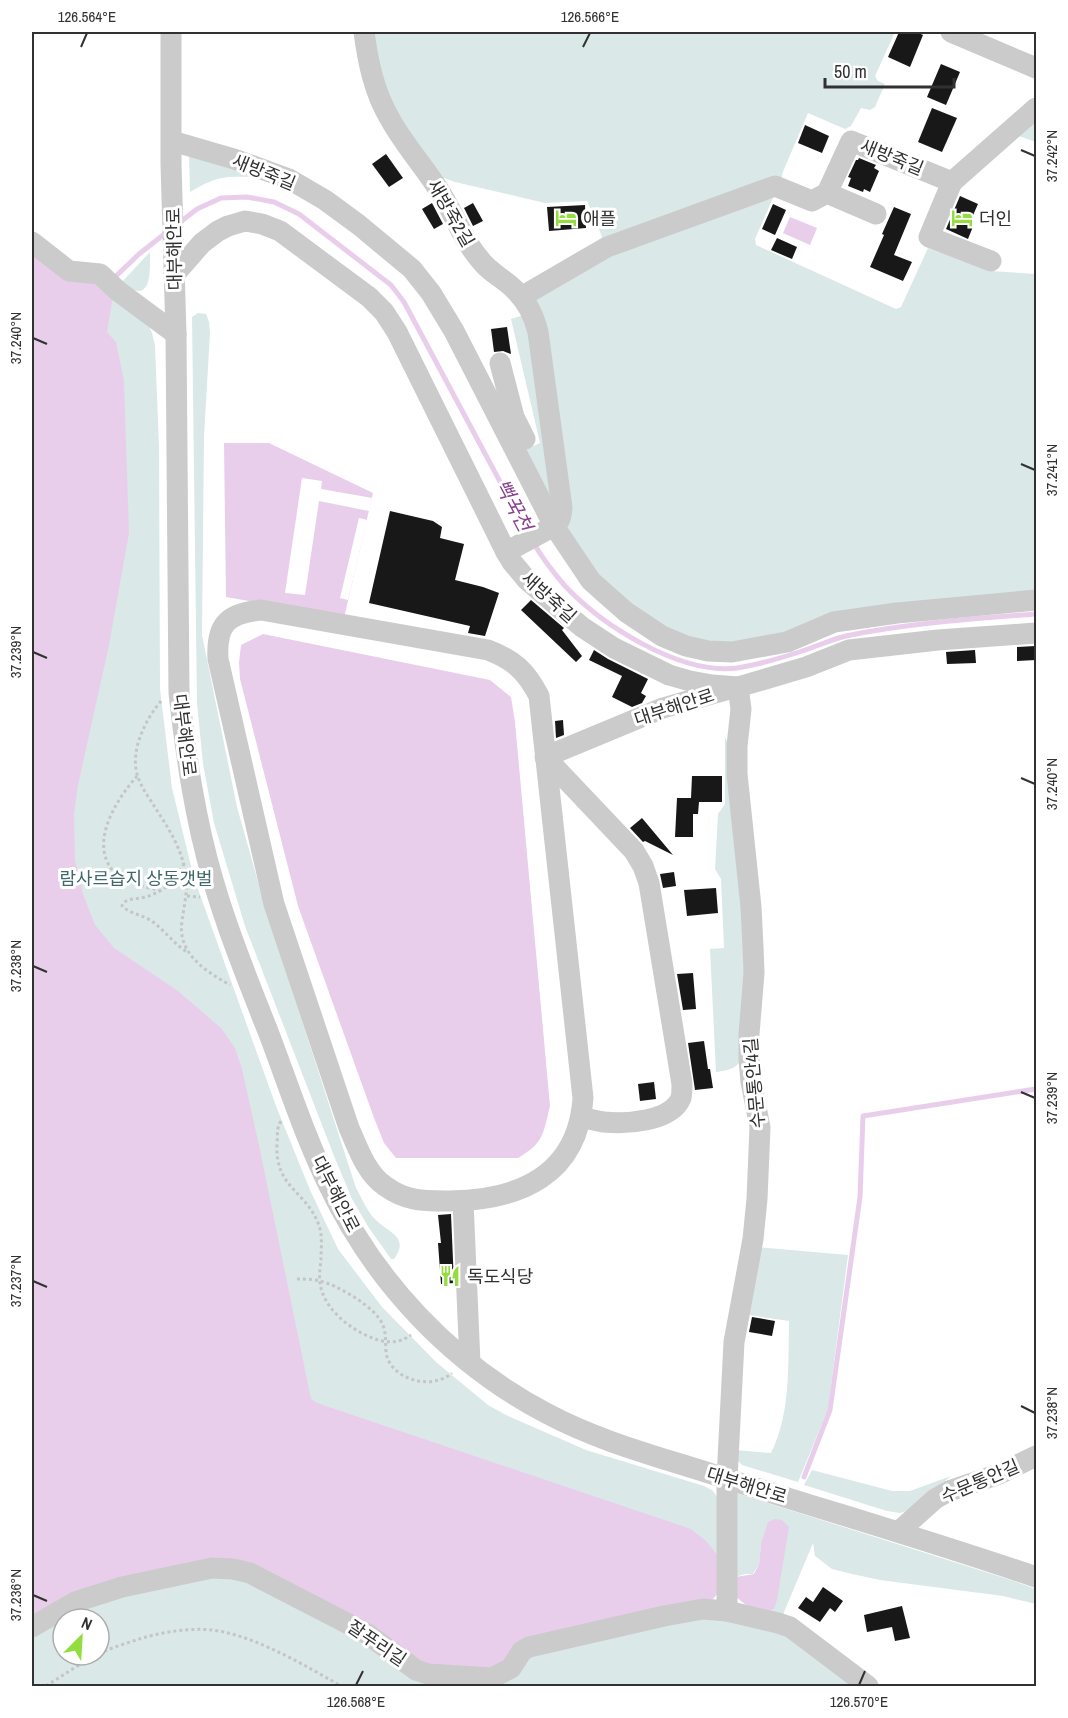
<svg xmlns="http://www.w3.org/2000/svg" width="1068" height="1718" font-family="'Archivo Narrow','Noto Sans KR',sans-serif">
<rect width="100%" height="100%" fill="#fff"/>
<!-- green -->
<g fill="#dae8e8" fill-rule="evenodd">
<path d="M370,32H895L875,76L878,81L885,84L875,107L870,110L861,108L851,126L845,129L808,113L782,174V177L784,180L603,239L587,201L545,203L455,182L441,177L393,114Z"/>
<path d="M1036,115V142L1016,135Z"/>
<path d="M189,154L255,177C225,176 216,176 190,192Z"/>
<path d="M773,198L755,239L756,245L896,309L901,307L928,248L991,271L1036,274V596L785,639L708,649L628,609L565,536L529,296L606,252Z"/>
<path d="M150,252C150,274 152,306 121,283Z"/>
<path d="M97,280L147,321L152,333L155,345L159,447L160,689L172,788L194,878L276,1106L310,1190L338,1249L382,1307L436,1362L488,1405L506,1415L586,1450L704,1486L712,1490L718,1498L719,1557L314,1434L95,1090L32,363Z"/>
<path d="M198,313L206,314L209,322L210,333L204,436L202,635L237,807L264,903L356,1188C362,1198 367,1212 376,1220C389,1233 410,1237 394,1259H391L369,1228L352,1199L334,1156L245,926L214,823L203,764L197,703L192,317Z"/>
<path d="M527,314L554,504L520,452L540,443L511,319Z"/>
<path d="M725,737L732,753L746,891L743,1057C736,1069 730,1070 716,1072L710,949L724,948L721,879L715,869L718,814L725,804Z"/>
<path d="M756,1247L848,1255L828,1409L798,1482L742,1465L738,1461L735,1450L771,1453C791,1413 788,1365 789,1321L743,1314Z"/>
<path d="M812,1470L892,1491H910L951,1476L909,1510L900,1513L887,1511L804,1485Z"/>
<path d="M733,1492L1014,1581L1036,1589V1604L1003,1596L880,1580L852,1574L832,1569L815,1556L813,1543L782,1617L765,1612L761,1544L759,1564L753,1574H745L735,1577Z"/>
<path d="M212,1573L525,1656L705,1614L786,1631L860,1686H32V1633L77,1606ZM63,1619H99V1655H63Z"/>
</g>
<!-- water -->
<g fill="#e9ceeb">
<path d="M790,217L817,228L810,245L783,233Z"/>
<path d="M32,250L97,280L113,296L107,332L116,342L124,381L129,533L109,645L78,785L74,814L75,860L83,894L95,925L114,948L178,991L221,1028L235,1048L242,1069L260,1150L311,1399L317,1403L691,1529L706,1541L719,1557V1592L713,1599L698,1605L594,1629L490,1674L428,1670L248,1567L32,1618Z"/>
<path d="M224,443H269L373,493L344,618L226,597Z"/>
<path d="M263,634L490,680L511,697L515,722L550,1106C543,1134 544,1143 518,1158H396L384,1143L374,1118L298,906L240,679L239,662L241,645Z"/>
<path d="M775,1519L782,1520L789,1527L777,1600L774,1609C756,1616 749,1607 736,1597L735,1577L754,1574L759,1564L761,1544L768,1522Z"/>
</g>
<!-- pier -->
<g fill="#fff">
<path d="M302,478L322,481L321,489L372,498L369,511L319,501L305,595L285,593Z"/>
<path d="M359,518L367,520L348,600L340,598Z"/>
</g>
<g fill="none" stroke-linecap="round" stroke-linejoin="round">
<!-- stream -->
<g stroke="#e9ceeb" stroke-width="5">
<path d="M179,223L197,209L221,198L247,197L274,202L299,214L391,285L404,302L528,534"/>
<path d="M113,279L139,254L167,232"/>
<path d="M533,542C542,558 553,572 565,586C603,626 680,675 737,668C761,664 785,657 808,649C820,645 833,639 846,636C909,623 973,619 1036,614"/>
<path d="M804,1477L830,1410L860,1197L863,1116L1036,1089"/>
</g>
</g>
<!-- building -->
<g fill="#181818">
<path d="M899,32H916L923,35L910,67L888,57Z"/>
<path d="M941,64L960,72L946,105L927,97Z"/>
<path d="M932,108L957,118L942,152L918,142Z"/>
<path d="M805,125L829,136L822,153L798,143Z"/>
<path d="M386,154L403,178L389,187L372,164Z"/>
<path d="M859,158L876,165L874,168L879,171L870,192L864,189L863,192L848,186L851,178L848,177L856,160H858Z"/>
<path d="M960,196L978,204L970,222L974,224L968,239L946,229Z"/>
<path d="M432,203L443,224L434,229L422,209Z"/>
<path d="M473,203L483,221L473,226L464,208Z"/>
<path d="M773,204L786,210L775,235L762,229Z"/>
<path d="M585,205L586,228L549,231L547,207Z"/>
<path d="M894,207L911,214L894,255L912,262L903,281L870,267L884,235L882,234Z"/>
<path d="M777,238L797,247L792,259L771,250Z"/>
<path d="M507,327L511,354L503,351L494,352L491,329Z"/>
<path d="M390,511L433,521L442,527L440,538L464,544L455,580L483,587L499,593L485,636L468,633L470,626L369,603Z"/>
<path d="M531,600L564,628L562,630L582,656L576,662L521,610Z"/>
<path d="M1036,646V660L1017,661V647Z"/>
<path d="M594,650L608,659L648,679L641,693L646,696L642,703L632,707L612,697L622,676L589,660Z"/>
<path d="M975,650L976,663L947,664L946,652Z"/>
<path d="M563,720L564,735L556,738L555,721Z"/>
<path d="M692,776H722V802H699L698,814H693V837H675L677,798H691Z"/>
<path d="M642,818L673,855L645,841L643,842L630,828Z"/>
<path d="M674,872L676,886L663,888L660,874Z"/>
<path d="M716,888L718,913L687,916L684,890Z"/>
<path d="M693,973L696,1009L683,1010L677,974Z"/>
<path d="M704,1041L708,1069H710L713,1088L695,1090L688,1043Z"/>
<path d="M654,1082L656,1099L640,1101L638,1084Z"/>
<path d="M451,1214L454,1283L441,1284L438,1243H441L438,1215Z"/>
<path d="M752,1317L775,1321L772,1336L749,1332Z"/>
<path d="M823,1587L843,1601L835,1612L830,1608L820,1622L798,1608L806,1597L813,1602Z"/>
<path d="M902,1606L910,1638L895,1641L892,1627L867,1632L864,1615Z"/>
</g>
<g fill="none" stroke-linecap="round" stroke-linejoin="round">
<!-- path -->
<g stroke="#c5c5c5" stroke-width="3" stroke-dasharray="3 3" stroke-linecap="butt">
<path d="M161,701C145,720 129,752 138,777C142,789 150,799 156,809C167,826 178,843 183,862C190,885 185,898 182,921C177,953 205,971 230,985"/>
<path d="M137,776C117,799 87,844 115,873C125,883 145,887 159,890"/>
<path d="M184,863C177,881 164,891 146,897C138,899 130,898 123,903L122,906C130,914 144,915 153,922C165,931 174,944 187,952"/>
<path d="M187,896L200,897"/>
<path d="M281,1121C276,1129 278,1135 277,1144C275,1188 305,1190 318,1223C323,1234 321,1248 321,1260C320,1268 319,1276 320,1283C323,1307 347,1327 368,1336C383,1343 397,1345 411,1335"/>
<path d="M297,1279C304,1279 312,1279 320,1281C337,1285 367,1303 378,1317C387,1328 385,1338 386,1352C388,1368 403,1378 418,1381C430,1383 443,1381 452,1373"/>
<path d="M99,1654C112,1647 128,1643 142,1638C168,1631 198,1626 224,1632C264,1641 306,1666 341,1686"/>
<path d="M46,1686L74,1668L97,1655"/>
</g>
<!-- minor -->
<g stroke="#cbcbcb" stroke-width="21">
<path d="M171,32V164L176,334L179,693C186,756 195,819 213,880C228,932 249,983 269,1034C288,1084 305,1137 329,1186C375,1282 451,1363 546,1413C598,1441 656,1456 712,1474C820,1509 929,1540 1036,1577"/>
<path d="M364,32C368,62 374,92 390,119C405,146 426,169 442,195C456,218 464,242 482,262C491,273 504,279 514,289C526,300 534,316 538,332L562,508C561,516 561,521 554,526L506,552"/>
<path d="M951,32L1036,68"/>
<path d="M172,141L234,159L289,179L325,200L359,225L412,269L431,293L454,331L554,526L591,581L626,612L662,636L686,646L708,651L732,652L787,642L834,622L897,613L1036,600"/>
<path d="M952,182L929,237L991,261"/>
<path d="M827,193L876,214"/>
<path d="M32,242L69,271L100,274L118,291L176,334"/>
<path d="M174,275L202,243L218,231L228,226L245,221L262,224L280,231L369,297L384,312L397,332L506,552L512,562L527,580L582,627L614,648L669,675L690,681L712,685L738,687L806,667L849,650L938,640L1036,633"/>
<path d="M521,297L607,247L775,186L812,201L827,193L851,141L952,182L1036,108"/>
<path d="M500,363L514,417L525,439"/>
<path d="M261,610L488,650C514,660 526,671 539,696L583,1098C578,1175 520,1200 450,1201C425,1201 407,1202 385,1186C366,1173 358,1148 349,1128L274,904L218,659C216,625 227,613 261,610Z"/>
<path d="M581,1117C589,1119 597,1121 604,1122C626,1124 671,1122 681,1098C682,1094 682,1088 682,1084L649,883L643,866L634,851L545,757L663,708L726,690"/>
<path d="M463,1201L470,1363"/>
<path d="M898,1532L935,1499L949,1491L999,1474L1036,1456"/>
<path d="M727,1611V1479L734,1342L753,1239L757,1199L760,1127L751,1082L749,1059V1034L754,973L753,947L751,907L737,774V746L741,709L738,687"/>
<path d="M32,1627L75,1602L122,1587L212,1568L233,1569L250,1573L366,1633L416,1670L428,1674L492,1678L511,1668L522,1651L529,1647L664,1616L703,1609L727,1611L778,1623L790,1627L868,1686"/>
</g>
</g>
<!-- ticks -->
<path fill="none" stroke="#313131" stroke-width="2" d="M81,47L87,33M583,47L590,33M1021,150L1035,156M33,338L47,344M1021,464L1035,470M33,652L47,658M1021,778L1035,784M33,966L47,972M1021,1092L1035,1098M33,1281L47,1287M1021,1406L1035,1413M33,1595L47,1601M356,1685L363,1671M859,1685L865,1671"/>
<!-- icons -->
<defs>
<symbol id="hotel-bare" viewBox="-9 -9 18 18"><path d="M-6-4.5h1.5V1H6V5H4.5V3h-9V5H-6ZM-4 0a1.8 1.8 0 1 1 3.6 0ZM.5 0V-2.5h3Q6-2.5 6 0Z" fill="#93dd3f" stroke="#fff" stroke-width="2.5" paint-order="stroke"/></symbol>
<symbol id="restaurant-bare" viewBox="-9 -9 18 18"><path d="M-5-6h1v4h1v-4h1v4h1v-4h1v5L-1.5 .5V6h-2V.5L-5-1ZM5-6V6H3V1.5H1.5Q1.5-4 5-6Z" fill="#93dd3f" stroke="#fff" stroke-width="2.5" paint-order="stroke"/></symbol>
</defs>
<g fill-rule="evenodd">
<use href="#hotel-bare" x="551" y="203" width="30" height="30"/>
<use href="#hotel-bare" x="947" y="203" width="30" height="30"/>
<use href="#restaurant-bare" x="435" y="1261" width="30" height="30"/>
</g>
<g text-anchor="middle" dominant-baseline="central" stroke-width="6" stroke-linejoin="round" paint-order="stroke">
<!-- street labels -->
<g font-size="18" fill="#313131" stroke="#fff">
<text transform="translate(892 157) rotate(22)">새방죽길</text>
<text transform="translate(264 172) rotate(22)">새방죽길</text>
<text transform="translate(451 213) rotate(60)">새방죽2길</text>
<text transform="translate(174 249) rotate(-91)">대부해안로</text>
<text transform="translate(549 597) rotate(42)">새방죽길</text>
<text transform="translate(674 707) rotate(-18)">대부해안로</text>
<text transform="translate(185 735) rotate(83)">대부해안로</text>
<text transform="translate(754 1083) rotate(-95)">수문통안4길</text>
<text transform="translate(336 1194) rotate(63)">대부해안로</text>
<text transform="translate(980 1481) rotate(-23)">수문통안길</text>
<text transform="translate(747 1485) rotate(17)">대부해안로</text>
<text transform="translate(377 1643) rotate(34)">잘푸리길</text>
</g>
<!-- poi labels -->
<g font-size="18" fill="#313131" stroke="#fff" text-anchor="start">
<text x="583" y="218">애플</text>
<text x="979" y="218">더인</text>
<text x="467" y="1276">독도식당</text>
</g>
<!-- park labels -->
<g font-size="18" fill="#40686b" stroke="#fff">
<text x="136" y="878">람사르습지 상동갯벌</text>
</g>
<!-- water labels -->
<g font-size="20" font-style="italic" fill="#8a4290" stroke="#fff">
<text transform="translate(514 505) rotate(62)">뻑꾹천</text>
</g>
</g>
<!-- border -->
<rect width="1068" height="1718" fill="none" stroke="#ffffff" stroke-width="66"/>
<!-- north arrow -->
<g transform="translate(81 1637) rotate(24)"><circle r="28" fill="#ffffff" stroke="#adadad" stroke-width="1.5"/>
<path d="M0-4.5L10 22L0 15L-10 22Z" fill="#93dd3f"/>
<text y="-9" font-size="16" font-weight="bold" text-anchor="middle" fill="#313131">N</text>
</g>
<!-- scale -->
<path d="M825 78v9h129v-9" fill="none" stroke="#313131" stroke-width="3"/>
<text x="834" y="78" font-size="18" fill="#313131" stroke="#ffffff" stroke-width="4.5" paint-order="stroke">50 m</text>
<rect x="33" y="33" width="1002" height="1652" fill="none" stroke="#313131" stroke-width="2"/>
<g font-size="15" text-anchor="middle" fill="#313131">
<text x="87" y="22">126.564°E</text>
<text x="590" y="22">126.566°E</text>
<text transform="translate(1052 156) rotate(-90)" y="5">37.242°N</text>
<text transform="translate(16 338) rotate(-90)" y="5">37.240°N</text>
<text transform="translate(1052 470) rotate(-90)" y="5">37.241°N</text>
<text transform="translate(16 652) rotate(-90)" y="5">37.239°N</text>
<text transform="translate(1052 784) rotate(-90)" y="5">37.240°N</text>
<text transform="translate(16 966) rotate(-90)" y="5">37.238°N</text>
<text transform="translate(1052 1098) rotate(-90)" y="5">37.239°N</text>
<text transform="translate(16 1281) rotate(-90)" y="5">37.237°N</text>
<text transform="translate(1052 1413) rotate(-90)" y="5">37.238°N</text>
<text transform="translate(16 1595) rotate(-90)" y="5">37.236°N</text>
<text x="356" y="1707">126.568°E</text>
<text x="859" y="1707">126.570°E</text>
</g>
</svg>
